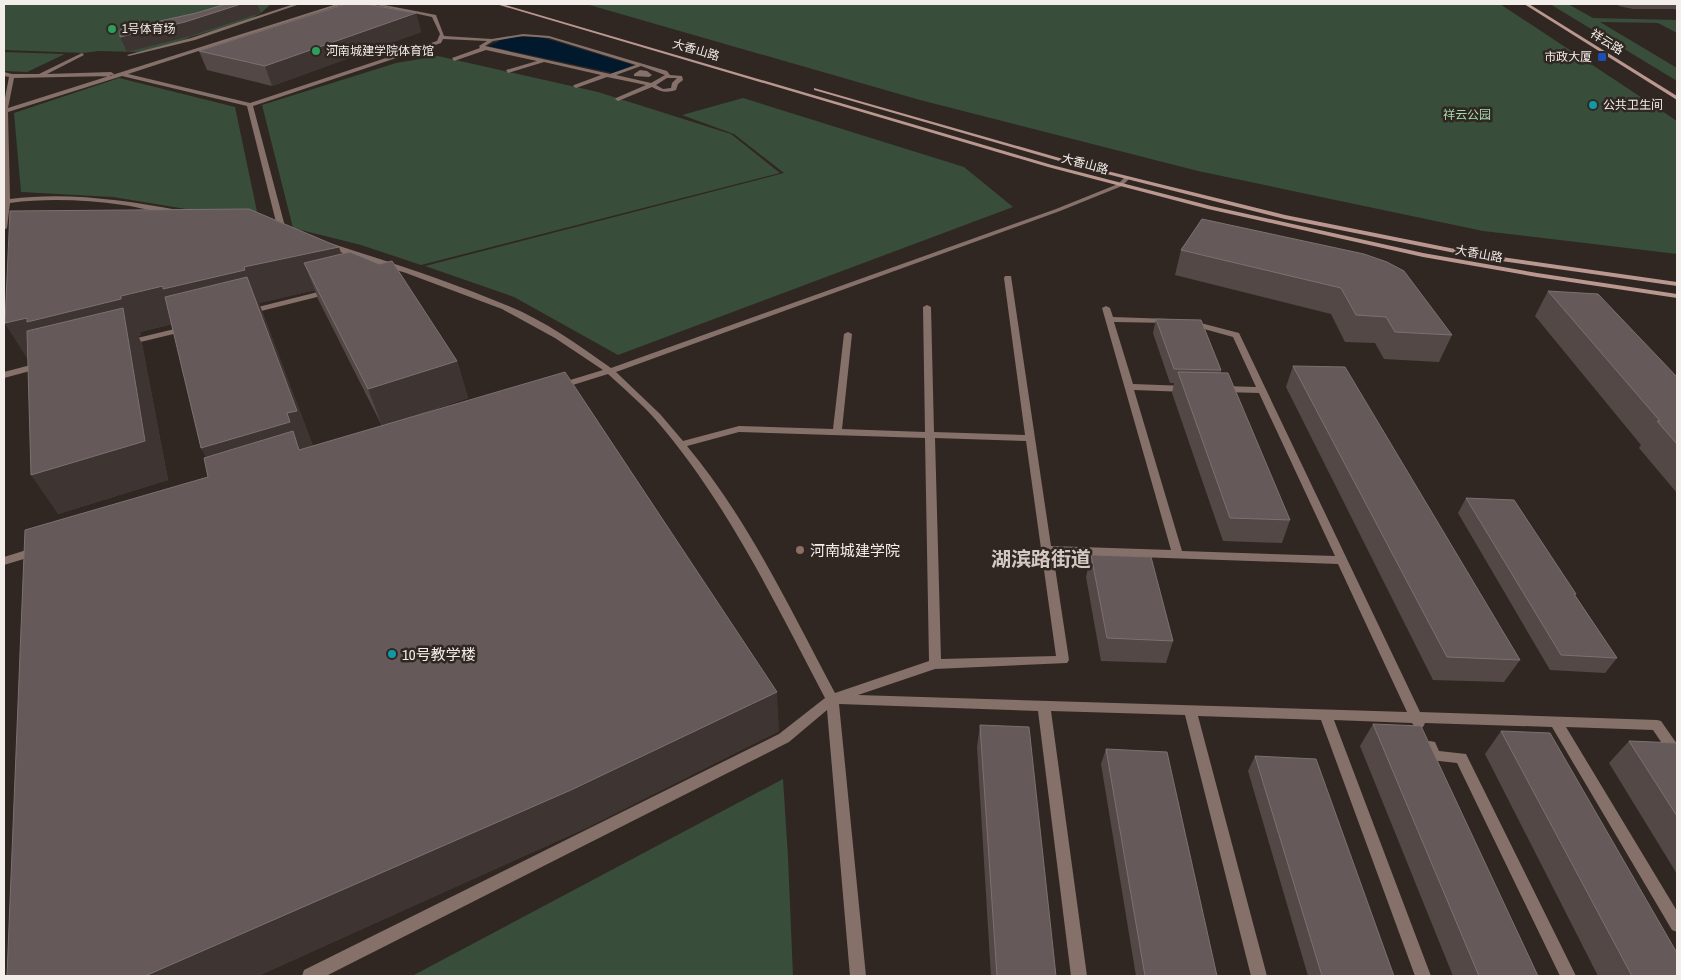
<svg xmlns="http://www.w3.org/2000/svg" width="1681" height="980" font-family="'Archivo Narrow','Noto Sans SC',sans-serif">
<rect width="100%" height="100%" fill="#302722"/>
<!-- green -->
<g fill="#384d3a">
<path d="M4,4H271L261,13L246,21L190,37L169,46L138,52L98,51L84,53L4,50Z"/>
<path d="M586,4H1500L1677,121V254L1483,231L1198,171L920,100Z"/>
<path d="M1550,4H1568L1593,18L1677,20V33L1658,23L1600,22L1677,68V81Z"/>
<path d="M4,52L65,54L27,72L4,71Z"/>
<path d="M438,56L598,92L731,134L780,173L421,265L361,245L293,228L262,105L396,63Z"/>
<path d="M119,78L235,107L259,221L113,197L21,192L14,113Z"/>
<path d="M743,98L964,167L1013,207L618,355L514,297L425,266L784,173L734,134L682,115Z"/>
<path d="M783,779L788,857L793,976H412Z"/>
</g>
<!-- water -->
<path fill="#01192d" d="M516,37H539L551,40L633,65L613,73L488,46L506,38Z"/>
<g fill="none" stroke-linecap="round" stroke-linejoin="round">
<!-- street -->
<g fill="#86706a" fill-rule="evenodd">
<path d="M294,4H300L195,40L129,56L127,55L191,38Z"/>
<path d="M337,4H343L128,74L250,103L437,41L440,34L432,17L372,4H379L436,15L444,36L492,39L523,34L549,36L667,71L670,75L682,76L683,80L678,84L676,90C667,93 660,92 652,87L618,101L615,99L616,98L646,85L607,77L576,88L573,86L574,85L601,75L544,62L508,73L506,70L537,61L486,50L454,61L452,58L480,48L479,46L487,41L443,39L441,43L253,106L287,234L283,236L279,234L247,106L122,76L8,112L10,199C67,192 122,200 178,210L181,212L180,213C165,215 139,207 123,205C85,200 48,198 10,203L7,228L4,230V103L9,77L4,76V72L12,74H39L82,53L84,55L47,74L111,72L114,74L111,76L14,78L8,108ZM523,36L549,38L636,65L610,74L485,46L493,41ZM641,66L665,75L651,83L616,75ZM667,78H677L672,83L671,88L663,89L656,85Z"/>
<path d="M640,70L647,71L652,75L649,77L634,76V74Z"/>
<path d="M1125,177L1130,178L1122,186L1060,211L616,372L660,414L683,441L739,426L833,429L844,334L848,332L852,334L842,429L925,432L923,307L927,305L931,307L934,432L1025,435L1004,278L1005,276H1011L1051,546L1171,550L1102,308L1106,306L1110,308L1113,317L1170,319L1174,321L1170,323L1114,322L1133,384L1186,386L1190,389L1186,392L1134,390L1182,551L1335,556L1259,393L1223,392L1219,389L1223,386L1256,387L1233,337L1186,324L1185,322L1189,320L1239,333L1420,712L1657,720L1661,721L1677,744V759L1672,758L1653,730L1566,727L1677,911V932L1672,930L1552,727L1425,723L1423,727L1419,728L1415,727L1412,723L1334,720L1431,976H1415L1321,720L1198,716L1267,976H1251L1185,715L1051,711L1087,976H1071L1038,711L839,704L866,976H850L827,710L789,742L326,976H302L304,970L779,734L825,698C774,601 727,502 655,419C641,403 624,389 608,374L563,388H557L556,386L557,384L603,370L555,338L502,309L406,273L324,247V243H330C389,262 449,281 506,305C544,320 578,345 611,368L1056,209L1118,184ZM739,432L925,438L929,661L835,693C790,609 748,519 687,446ZM935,438L1026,441L1056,656L941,659ZM1053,554L1338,564L1407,712L858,695L935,669L1067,663L1069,660Z"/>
<path d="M330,289L334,291L333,293L249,314L245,312L246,310Z"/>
<path d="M187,326H190V330L128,345L124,343L125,341Z"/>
<path d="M42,362L45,363L46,365L45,367L4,378V372Z"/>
<path d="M36,547L40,548L41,551L40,554L4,565V557Z"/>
<path d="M1430,741L1435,742L1439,751L1466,754L1576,976H1560L1457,763L1430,760L1424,746L1425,742Z"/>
</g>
<!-- secondary -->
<g fill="#ba988f" fill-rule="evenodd">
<path d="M496,4H502L1052,165L1211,206L1423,253L1537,273L1677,294V298L1537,277L1423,257L1208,209L1048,167Z"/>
<path d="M1524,4H1529L1677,96V100Z"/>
<path d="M814,88L1091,167L1285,215L1480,254L1677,282V286L1480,258L1285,219L1087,169L814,90Z"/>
</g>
</g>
<!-- wall -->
<g fill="#544847" fill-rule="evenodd">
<path d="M1617,4H1677V10L1674,9H1633L1619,6Z"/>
<path d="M416,13L421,32L272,86L207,70L199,51Z"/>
<path d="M1202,219L1452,335L1439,362L1384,359L1375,343L1345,342L1331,314L1175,275L1181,250Z"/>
<path d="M341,254L457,361L468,398L412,417L779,731L584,829L258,976H7L208,477L206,457L201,448L172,324L140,332L141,335L138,336L142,344L168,480L58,514L28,359L5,323ZM315,290L318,299L382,426L313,446L259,303Z"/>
<path d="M1548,291L1677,377V493L1639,448L1641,445L1535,316Z"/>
<path d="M1156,319L1221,370V373L1290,520L1282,543L1223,541L1172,393L1174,383H1170L1153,333Z"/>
<path d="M1293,366L1520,660L1504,682L1433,680L1286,387Z"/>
<path d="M1466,498L1576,594L1575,595L1617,658L1605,673L1550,670L1458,513Z"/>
<path d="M1091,555L1173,641L1166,663L1101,661L1086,577Z"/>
<path d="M1373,724L1538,976H1453L1360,746Z"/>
<path d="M980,725L1056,976H991L977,747Z"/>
<path d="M1501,731L1677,976H1598L1485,754Z"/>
<path d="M1629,741L1677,743V874L1609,763Z"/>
<path d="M1106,749L1217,976H1136L1101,764Z"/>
<path d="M1255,756L1394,976H1308L1248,771Z"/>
</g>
<!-- shaded-wall -->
<g fill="#3e3431">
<path d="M241,4H257L261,13L190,36L127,52L120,37Z"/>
<path d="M416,13L421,32L272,86L265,66Z"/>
<path d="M339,247L351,282L304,263L315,290L259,303L314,449L222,487L201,448L180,322L140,332L141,335L138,336L142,344L168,480L58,514L31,475L28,360L5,323L244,267Z"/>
<path d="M457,361L468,398L382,426L368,389Z"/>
<path d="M777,692L779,731L584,829L258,976H145Z"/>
</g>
<!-- building -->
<g fill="#655a59" stroke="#7c7170">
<path d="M226,4H241L185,22L120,37V30L196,13Z"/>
<path d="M345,4H366L416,13L265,66L199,51Z"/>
<path d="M249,209L339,247L244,267L245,270L163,289V286L121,296V299L27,322V318L5,323L10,211Z"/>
<path d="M1202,219L1364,254L1387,262L1404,271L1452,335L1395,332L1386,317L1356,315L1341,288L1181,250Z"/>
<path d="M350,252L379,264L392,261L457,361L368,389L304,263Z"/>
<path d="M247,277L297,411L287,413L290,422L201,448L165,297Z"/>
<path d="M1548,291L1598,294L1677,377V444L1657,421H1660Z"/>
<path d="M123,308L145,441L31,475L27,331Z"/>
<path d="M1156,319L1201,320L1221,370L1174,369Z"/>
<path d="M1293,366L1345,367L1520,660L1447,657Z"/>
<path d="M565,372L777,692L571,790L145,976H7L25,530L208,477L204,458L293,431L299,450Z"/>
<path d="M1178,372L1228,373L1290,520L1230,518Z"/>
<path d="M1466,498L1514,500L1576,594H1574L1617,658L1561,655Z"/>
<path d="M1091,555L1151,557L1173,641L1107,638Z"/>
<path d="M1373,724L1421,726L1538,976H1479Z"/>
<path d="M980,725L1029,727L1056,976H997Z"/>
<path d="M1501,731L1550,733L1677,953V976H1632Z"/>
<path d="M1629,741L1677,743V816Z"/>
<path d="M1106,749L1167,752L1217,976H1145Z"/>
<path d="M1255,756L1316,759L1394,976H1322Z"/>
</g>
<!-- markers -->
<g fill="#2e9e5b" stroke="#302722" stroke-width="2">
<circle cx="112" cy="29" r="5"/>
<circle cx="316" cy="51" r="5"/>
</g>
<rect fill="#1a4fb4" stroke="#302722" stroke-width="2" x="1597" y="52" width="10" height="10" rx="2.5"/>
<g fill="#0f9aa8" stroke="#302722" stroke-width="2">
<circle cx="1593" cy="105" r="5"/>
<circle cx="392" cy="654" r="5"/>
</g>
<circle fill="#8d6e63" stroke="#302722" stroke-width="2" cx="800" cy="550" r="5"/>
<g text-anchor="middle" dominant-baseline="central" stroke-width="5" stroke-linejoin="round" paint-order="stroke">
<!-- far-poi labels -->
<g font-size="12" fill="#f4eeea" stroke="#302722" text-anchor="start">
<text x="122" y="29">1号体育场</text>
<text x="326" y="51">河南城建学院体育馆</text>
<text x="1592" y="57" text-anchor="end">市政大厦</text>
<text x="1603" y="105">公共卫生间</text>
</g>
<!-- far-street labels -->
<g font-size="12" fill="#f4eeea" stroke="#302722">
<text transform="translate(1607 42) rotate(32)">祥云路</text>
<text transform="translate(696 50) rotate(16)">大香山路</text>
<text transform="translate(1085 164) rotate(15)">大香山路</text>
<text transform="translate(1479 254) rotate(10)">大香山路</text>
</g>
<!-- far-park labels -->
<g font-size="12" fill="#a2dca8" stroke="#302722">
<text x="1467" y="115">祥云公园</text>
</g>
<!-- poi labels -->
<g font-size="15" fill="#f4eeea" stroke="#302722" text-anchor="start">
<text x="810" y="550">河南城建学院</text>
<text x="402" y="654">10号教学楼</text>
</g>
<!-- district labels -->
<g font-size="20" font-weight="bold" fill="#d4c9c2" stroke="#302722">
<text x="1041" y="558">湖滨路街道</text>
</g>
</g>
<!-- border -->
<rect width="1681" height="980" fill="none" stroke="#f4eeea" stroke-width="10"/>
</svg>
